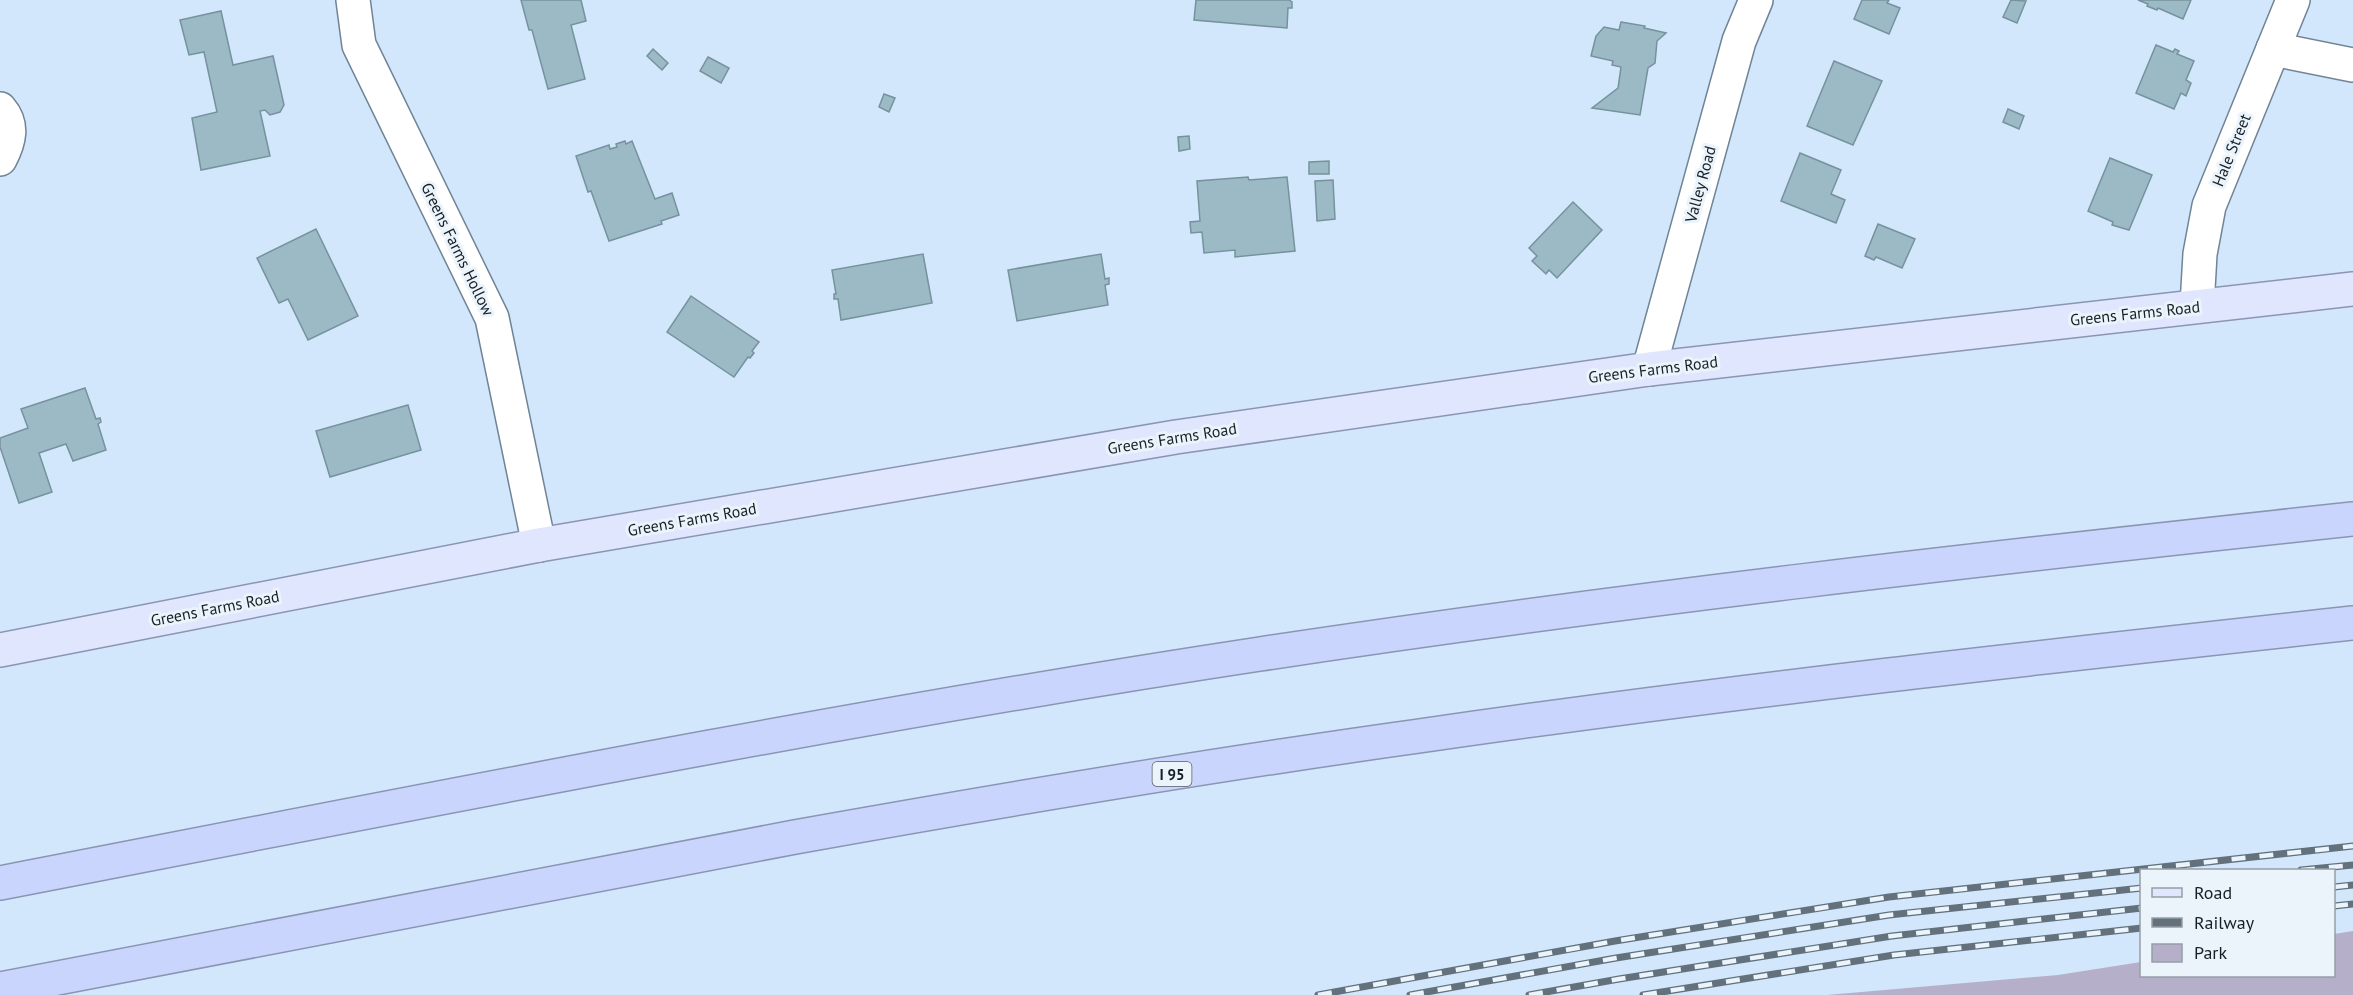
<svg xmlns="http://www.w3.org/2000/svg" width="2353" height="995" font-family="'PT Sans',sans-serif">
<rect width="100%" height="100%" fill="#d2e7fc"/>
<!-- green -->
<path fill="#b6afc9" d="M2353,931V995H1827L2058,975L2141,962L2142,976H2334V934Z"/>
<!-- building -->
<g fill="#9cbac6" stroke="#75929d" stroke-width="1.5">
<path d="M521,0H581L586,21L571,25L585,79L548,89L532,30H529Z"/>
<path d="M1196,0H1289L1292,2V8H1288L1287,28L1194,20Z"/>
<path d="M1862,0H1889L1887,3L1900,8L1889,34L1854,19Z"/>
<path d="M2011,0L2026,1L2017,23L2003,17Z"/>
<path d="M2138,0H2191L2183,19L2158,8L2157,10L2147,6L2148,4Z"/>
<path d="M221,11L233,65L273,56L284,105L280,112L270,115L265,110L260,111L270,156L201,170L192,118L217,112L204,52L189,55L180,20Z"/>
<path d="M1621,22L1645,26L1644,28L1666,33L1657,41L1655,63L1648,68L1640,115L1592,108L1618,88L1621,67L1612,65L1613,61L1591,56L1596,36L1604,27L1619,30Z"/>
<path d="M2156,45L2173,52L2175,49L2179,51L2177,54L2194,61L2186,80L2191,83L2186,96L2181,93L2174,109L2136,93Z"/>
<path d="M653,49L668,63L662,70L647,56Z"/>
<path d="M708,57L729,68L721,83L700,71Z"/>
<path d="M1834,61L1882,81L1853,145L1807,126Z"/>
<path d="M884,94L895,98L889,112L879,107Z"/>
<path d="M2008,109L2024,116L2019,129L2003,122Z"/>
<path d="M1189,136L1190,149L1179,151L1178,137Z"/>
<path d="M625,141L626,144L632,141L655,199L672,193L679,215L661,221L662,224L609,241L591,191L588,192L576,156L609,145L610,149L617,147L616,144Z"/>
<path d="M1800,153L1841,170L1831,194L1845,200L1836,223L1781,201Z"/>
<path d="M2110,158L2152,175L2129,230L2112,225L2113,222L2088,211Z"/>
<path d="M1329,161V174H1309V162Z"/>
<path d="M1248,177L1249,180L1287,177L1295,251L1235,257V250L1204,253L1202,232L1191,233L1190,222L1200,221L1197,181Z"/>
<path d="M1333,180L1335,219L1317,221L1315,181Z"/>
<path d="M1573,202L1602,230L1557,278L1549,270L1546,274L1532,261L1537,256L1529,248Z"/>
<path d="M1878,224L1915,239L1902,268L1876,257L1874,260L1865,256Z"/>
<path d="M316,229L358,316L308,340L288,299L279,303L257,258Z"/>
<path d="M923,254L932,303L841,320L838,299H834V294H836L832,270Z"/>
<path d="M1101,254L1105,279L1109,278V284L1105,285L1108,305L1017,321L1008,270Z"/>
<path d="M691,296L759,342L752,351L754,353L750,358L748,357L734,377L667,332Z"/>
<path d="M85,388L96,419L100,418L101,422L98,424L106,450L73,461L66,444L39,453L52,492L19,503L0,447V438L28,428L21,409Z"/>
<path d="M408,405L421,450L330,477L316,431Z"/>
</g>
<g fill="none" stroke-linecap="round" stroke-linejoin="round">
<defs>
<g id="minor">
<path d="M353,0L359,45L492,318L539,545"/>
<path d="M2273,49L2353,65"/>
<path d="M0,109C14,125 9,142 0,159"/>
<path d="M2197,306L2200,254L2209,206L2293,0"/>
<path d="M1649,369L1739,41L1756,0"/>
</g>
<path id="major" d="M0,650L539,545L1176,437L1649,369L2353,289"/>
<g id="highway">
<path d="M0,883C419,802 838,718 1260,654C1623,599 1988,558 2353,519"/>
<path d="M0,989L795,837C1002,800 1210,765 1419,736C1729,691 2041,657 2353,623"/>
</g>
</defs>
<!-- minor casing -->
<use href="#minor" stroke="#708496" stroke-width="36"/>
<!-- major casing -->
<use href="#major" stroke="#8b95b2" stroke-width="36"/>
<!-- highway casing -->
<use href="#highway" stroke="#8b95b2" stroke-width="36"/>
<!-- minor -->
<use href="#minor" stroke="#fff" stroke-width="33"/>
<!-- major -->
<use href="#major" stroke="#dfe6fe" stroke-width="33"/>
<!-- highway -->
<use href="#highway" stroke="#cad5fe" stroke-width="33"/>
<defs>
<g id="rail">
<path d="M2301,870L2353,865"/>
<path d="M2334,887L2353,885"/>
<path d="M2334,906L2353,904"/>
<path d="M1318,995L1615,941L1889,897L2353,846"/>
<path d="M1410,995L1616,958L1889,915L2142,888"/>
<path d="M1529,995L1619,979L1892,936L2142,908"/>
<path d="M1643,995L1894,955L2142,928"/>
</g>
</defs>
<!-- rail casing -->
<use href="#rail" stroke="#63717d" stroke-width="7"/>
<!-- rail -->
<use href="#rail" stroke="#ebf3fb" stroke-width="4.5" stroke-dasharray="14" stroke-linecap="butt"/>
</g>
<g text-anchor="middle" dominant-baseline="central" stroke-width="6" stroke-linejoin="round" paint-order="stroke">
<!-- shield labels -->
<rect fill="#ebf3fb" stroke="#575f66" stroke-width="1.5" x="1152.5" y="762" width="39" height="24" rx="4.5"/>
<g font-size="15" font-weight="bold" fill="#171f26">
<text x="1172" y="774">I 95</text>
</g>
<!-- street labels -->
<g font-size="16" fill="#171f26" stroke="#ebf3fb">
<text transform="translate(2231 150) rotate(-68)">Hale Street</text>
<text transform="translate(1700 184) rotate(-75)">Valley Road</text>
<text transform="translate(458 249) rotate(64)">Greens Farms Hollow</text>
<text transform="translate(2135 313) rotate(-6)">Greens Farms Road</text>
<text transform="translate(1653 369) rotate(-7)">Greens Farms Road</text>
<text transform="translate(1172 438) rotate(-9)">Greens Farms Road</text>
<text transform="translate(692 519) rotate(-10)">Greens Farms Road</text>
<text transform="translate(215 608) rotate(-11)">Greens Farms Road</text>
</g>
</g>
<!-- legend -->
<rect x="2140" y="869" width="195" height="108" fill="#ebf3fb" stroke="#969ea6" stroke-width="1.5"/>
<rect x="2152" y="888" width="30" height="9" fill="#dfe6fe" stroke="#969ea6" stroke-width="1.5"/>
<text x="2194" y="899" font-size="18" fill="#171f26">Road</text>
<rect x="2152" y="918" width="30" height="9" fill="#63717d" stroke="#969ea6" stroke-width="1.5"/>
<text x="2194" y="929" font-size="18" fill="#171f26">Railway</text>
<rect x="2152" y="944" width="30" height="18" fill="#b6afc9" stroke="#969ea6" stroke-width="1.5"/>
<text x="2194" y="959" font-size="18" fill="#171f26">Park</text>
</svg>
